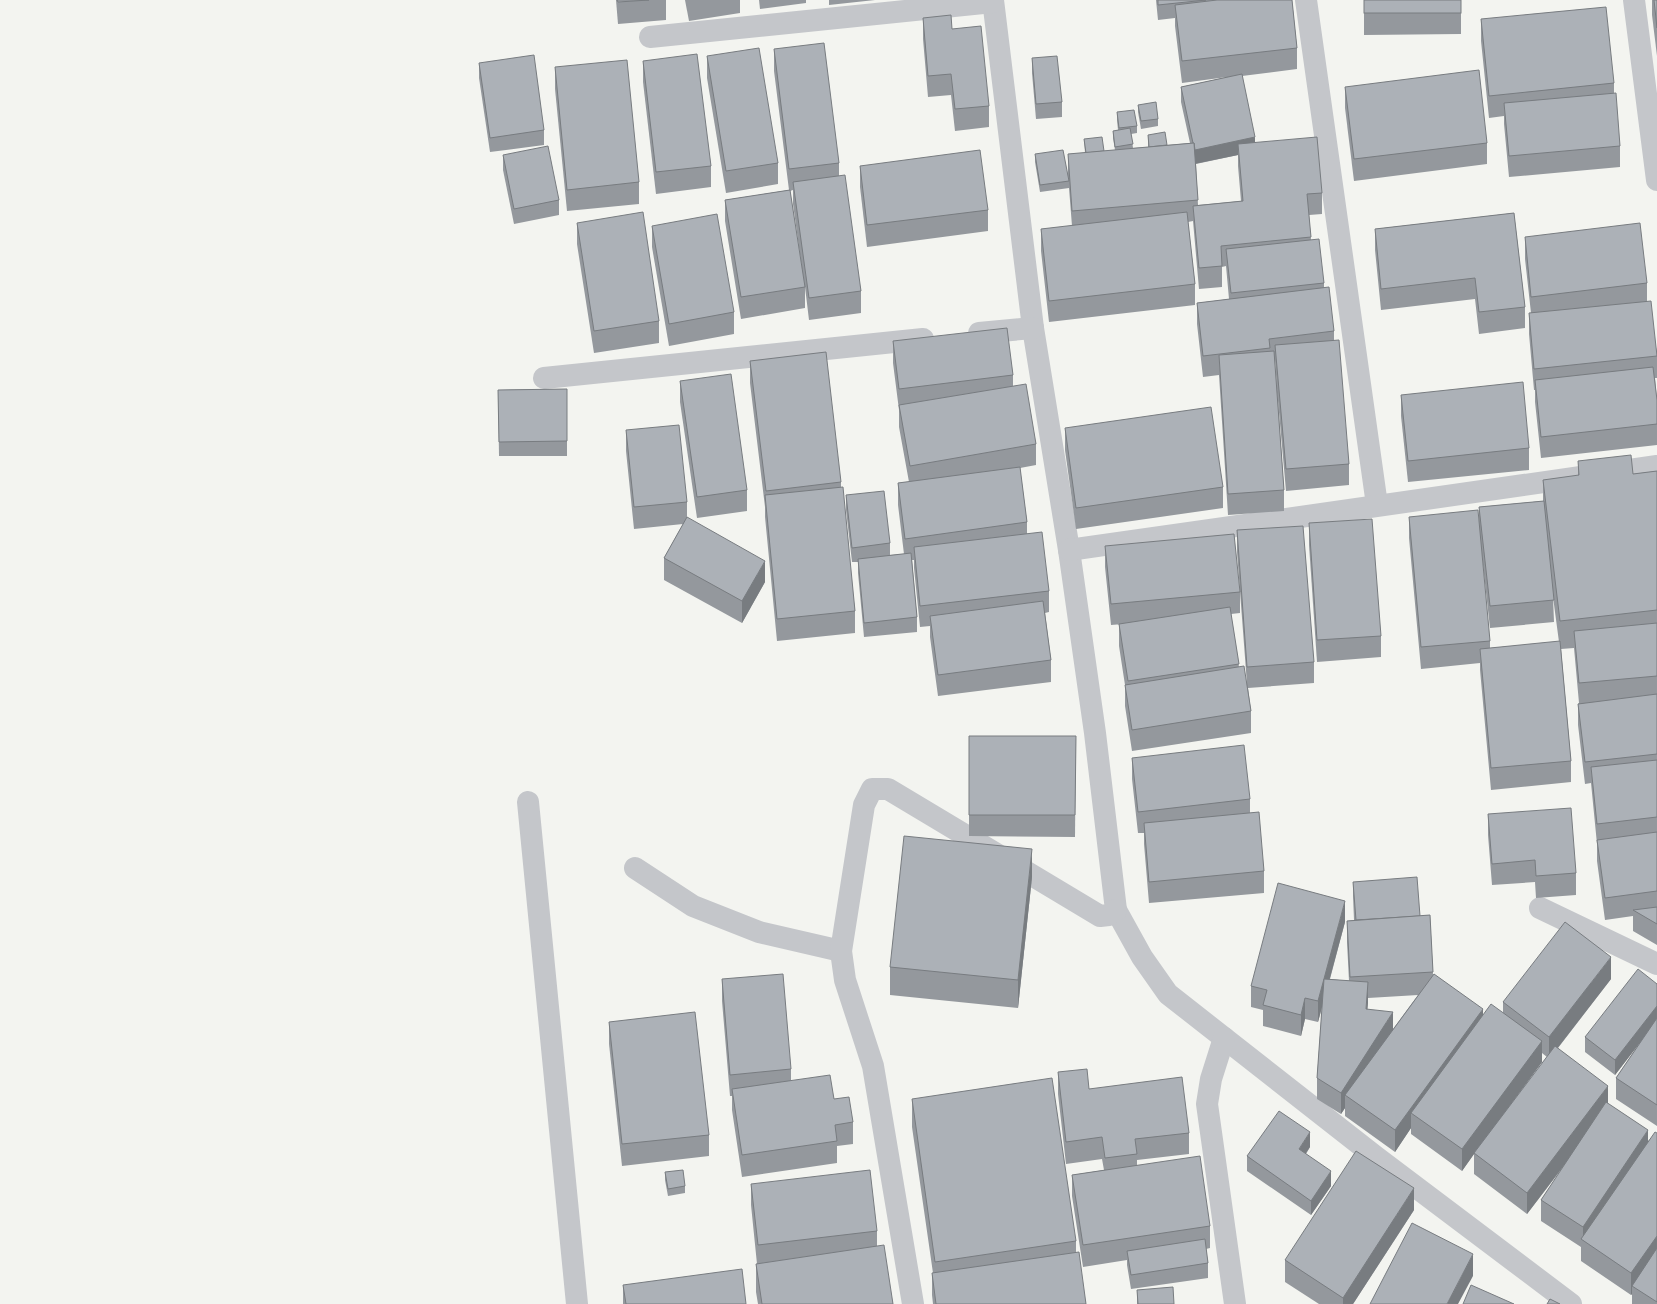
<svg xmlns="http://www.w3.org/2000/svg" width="1657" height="1304" font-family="Overpass,sans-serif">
<rect width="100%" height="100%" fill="#f3f4f0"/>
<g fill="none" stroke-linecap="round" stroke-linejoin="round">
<!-- minor -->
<g stroke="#c4c6ca" stroke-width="22">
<path d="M993,0L1033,328L1069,550L1095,733L1116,910L1142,957L1168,994L1376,1157L1571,1304"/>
<path d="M1306,0L1377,505"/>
<path d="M1634,0L1657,180"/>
<path d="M650,37L993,2"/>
<path d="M979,333L1033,328"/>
<path d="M544,378L923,339"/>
<path d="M1069,550L1657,466"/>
<path d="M528,802L577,1304"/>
<path d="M635,868L693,906L759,932L841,951"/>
<path d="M1540,908L1657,964"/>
<path d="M1224,1038L1211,1079L1207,1104L1235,1304"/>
<path d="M913,1304L873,1066L845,980L841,951L864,805L872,789H888L1100,916L1109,915L1116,910"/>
</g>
</g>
<!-- wall -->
<g fill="#94989d" fill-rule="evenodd">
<path d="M616,0H666V20L618,24Z"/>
<path d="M685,0H740V13L689,21Z"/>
<path d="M759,0H806V3L760,9Z"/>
<path d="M829,0H875L829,5Z"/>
<path d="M1156,0H1292L1297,48V69L1242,76L1255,142L1322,193V214L1309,215L1311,240L1324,283V288L1334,331V341L1349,464V485L1286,491L1275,367V359V360L1284,490V511L1228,515L1219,375L1203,377L1197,324V303L1229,299L1226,266L1222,267V287L1199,289L1193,221L1188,222L1195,284V305L1049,322L1041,251V229L1072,226L1069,188L1040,192L1035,162V154L1068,174V154L1085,153L1084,139L1104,151L1115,150L1113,138V131L1118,130L1117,120V112L1137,126V133L1131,134L1133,148L1148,147V135L1167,145L1190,143L1181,102V87L1227,77L1182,83L1175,26V18L1158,20ZM1238,155V166L1241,201L1198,205L1196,164Z"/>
<path d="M1364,0H1461V34L1364,35Z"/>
<path d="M1652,0H1657V56L1652,15Z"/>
<path d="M923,18L952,29L989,106V127L955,131L951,95L928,97L923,39Z"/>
<path d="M1481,19L1614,83V93L1620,146V167L1509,177L1504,124V116L1489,118L1481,41Z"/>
<path d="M774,49L839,163V176L861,291V313L809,320L805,287V308L741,319L725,221V200L789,190L774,71ZM793,190V204L804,283L790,191Z"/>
<path d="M707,56L778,163V184L726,193L707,78Z"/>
<path d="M1032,58L1062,102V117L1036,119L1032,73Z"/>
<path d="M643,61L711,166V187L656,194L643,82Z"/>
<path d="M479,63L544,130V145L490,152L479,78Z"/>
<path d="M555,67L639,182V204L567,211L555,89Z"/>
<path d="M1345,87L1487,143V164L1354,181L1345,108Z"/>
<path d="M1138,105L1158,119V126L1141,129L1138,112Z"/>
<path d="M503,155L559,200V215L514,224L503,170Z"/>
<path d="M860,166L988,210V231L867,247L860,187Z"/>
<path d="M1514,213L1525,307V328L1479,334L1475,299L1381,310L1375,250V229Z"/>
<path d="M577,223L659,321V343L594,353L577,244Z"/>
<path d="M652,226L734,312V334L669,346L652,247Z"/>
<path d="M1525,237L1647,283V301L1657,353V378H1655L1657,400V445L1541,458L1535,402V390H1534L1529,334V313H1531L1525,259Z"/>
<path d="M893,341L1013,375V386L1036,444V465L1020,468L1027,522V533L1049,591V612L1045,613L1051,660V682L938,696L930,637V626L920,627L914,568V560H912L917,617V632L864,637L858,573V562H852L846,510V495L890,543V555L904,554L898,505V483L909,482L899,427V410L893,363Z"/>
<path d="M750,361L841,482V487L855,611V633L777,641L765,517V507L750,383Z"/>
<path d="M680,381L747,490V511L697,518L680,402Z"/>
<path d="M567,389V456H499L498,390Z"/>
<path d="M1401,395L1529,448V470L1408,482L1401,416Z"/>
<path d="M1065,428L1223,487V508L1076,529L1065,450Z"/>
<path d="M626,430L687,502V518L765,582L742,623L664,580V558L683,524L634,529L626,451Z"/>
<path d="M1578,461L1633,474L1657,471V945L1633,931V916L1605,920L1597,861V844L1591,783L1585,784L1578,725V704L1579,703L1574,648L1561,649L1571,761V782L1491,790L1480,670V663L1421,669L1409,538V517L1490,641V648L1559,642L1553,597L1554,622L1490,628L1479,529V507L1543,501V480L1578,476Z"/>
<path d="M1309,523L1381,636V657L1317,662L1309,545Z"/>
<path d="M1237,530L1314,662V683L1248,688L1251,711V733L1132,751L1125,706V685L1119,646V624H1123L1111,625L1105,567V546L1240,592V613L1231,614L1239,667L1247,684L1237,552Z"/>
<path d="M969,736H1076L1075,837L969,836Z"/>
<path d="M1132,758L1250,799V813L1264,871V893L1149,903L1144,844V833H1138L1132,779Z"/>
<path d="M1488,814L1576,873V895L1536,898L1535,882L1492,885L1488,835Z"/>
<path d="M1032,877L1018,1008L890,995V967Z"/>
<path d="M1353,882L1420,916L1430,915L1433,975L1483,1016L1503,1013V1002L1611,979L1558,1048L1608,1104L1648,1141L1657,1133V1304H1632V1294L1631,1295L1581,1261V1247L1541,1221V1200L1567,1162L1527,1214L1474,1174V1154L1462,1171L1411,1134V1128L1395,1152L1345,1116V1108L1341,1114L1317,1099V1078L1322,1007L1318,1022L1305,1019L1301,1036L1263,1026V1010L1251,1007V986L1345,922L1330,979L1349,981L1347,942V921L1354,920L1353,896ZM1418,995L1393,1029L1367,1009L1368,998ZM1542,1053L1547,1057L1506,1111L1542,1062Z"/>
<path d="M722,979L791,1069V1081L834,1099L853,1122V1144L837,1146V1163L742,1177L732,1110V1096H730L722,1001Z"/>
<path d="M1657,984V1126L1616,1099V1078L1643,1038L1615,1075L1585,1052V1037Z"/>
<path d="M609,1022L709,1135V1156L622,1166L609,1044Z"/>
<path d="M1058,1072L1089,1089L1189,1133V1154L1137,1160V1165L1210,1226V1248L1206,1249L1208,1263V1278L1131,1289L1127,1265V1260L1083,1267L1072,1196V1175L1104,1170L1102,1159L1066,1164L1058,1094Z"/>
<path d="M912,1099L1076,1241V1252L1086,1304H933L932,1295V1273H933L912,1127Z"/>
<path d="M1310,1147L1306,1154L1331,1186L1311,1215L1247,1171V1156Z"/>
<path d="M665,1172L685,1186V1193L668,1196L665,1180Z"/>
<path d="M751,1184L877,1231V1246L893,1304H758L756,1292V1264H757L751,1205Z"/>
<path d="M1414,1210L1353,1304H1319L1285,1282V1260Z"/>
<path d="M623,1285L746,1304H623Z"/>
<path d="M1137,1290L1174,1304H1137Z"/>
</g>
<!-- shaded-wall -->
<g fill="#787c80">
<path d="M1255,137V151L1238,144V155L1194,164V150Z"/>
<path d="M765,561V582L742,623V601Z"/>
<path d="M1032,849V877L1018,1008V980Z"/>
<path d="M1345,901V922L1318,1022V1001Z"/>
<path d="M1611,957V979L1549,1059V1037Z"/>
<path d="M1368,982V1003L1366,1031V1009Z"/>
<path d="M1305,998V1019L1301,1036V1015Z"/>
<path d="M1657,1006V1021L1615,1075V1060Z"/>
<path d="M1483,1009V1030L1411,1113V1128L1395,1152V1130Z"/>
<path d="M1393,1012V1033L1345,1095V1108L1341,1114V1093Z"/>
<path d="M1542,1041V1062L1475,1153H1474V1154L1462,1171V1149Z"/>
<path d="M1608,1086V1107L1527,1214V1193Z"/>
<path d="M1648,1130V1152L1583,1241V1227Z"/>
<path d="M1310,1132V1147L1299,1163V1149Z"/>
<path d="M1331,1171V1186L1311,1215V1201Z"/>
<path d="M1414,1188V1210L1353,1304H1343V1298Z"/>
<path d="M1657,1236V1257L1632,1286V1294L1631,1295V1273Z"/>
<path d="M1473,1254V1276L1458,1304H1447Z"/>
</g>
<!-- building -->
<g fill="#acb1b7" stroke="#787c80">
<path d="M617,0H649L618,2Z"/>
<path d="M1158,0H1206L1158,5Z"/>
<path d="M1217,0H1292L1297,48L1182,61L1175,5Z"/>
<rect x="1364" y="0" width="97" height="13"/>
<path d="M1654,0H1657V28Z"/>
<path d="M1606,7L1614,83L1489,96L1481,19Z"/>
<path d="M951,15L952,29L981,26L989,106L955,109L951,74L928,76L923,18Z"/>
<path d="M824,43L839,163L789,169L774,49Z"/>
<path d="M759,48L778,163L726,171L707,56Z"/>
<path d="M697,54L711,166L656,172L643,61Z"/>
<path d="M534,55L544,130L490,138L479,63Z"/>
<path d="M1057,56L1062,102L1036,104L1032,58Z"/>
<path d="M627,60L639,182L567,190L555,67Z"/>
<path d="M1479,70L1487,143L1354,159L1345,87Z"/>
<path d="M1242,74L1255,137L1195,150L1194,143H1193L1181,87Z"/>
<path d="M1616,93L1620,146L1509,156L1504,103Z"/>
<path d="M1156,102L1158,119L1141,121L1138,105Z"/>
<path d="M1134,110L1137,126L1119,128L1117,112Z"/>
<path d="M1130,128L1133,144L1115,147L1113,131Z"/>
<path d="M1165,132L1167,145L1149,147L1148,135Z"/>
<path d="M1102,137L1104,151L1086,153L1084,139Z"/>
<path d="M1317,137L1322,193L1307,194L1311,237L1221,246L1222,266L1199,268L1193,206L1243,201L1238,144Z"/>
<path d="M1194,143L1198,200L1072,211L1068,154Z"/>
<path d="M548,146L559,200L514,209L503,155Z"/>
<path d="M980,150L988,210L867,225L860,166Z"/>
<path d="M1063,150L1069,181L1040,185L1035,154Z"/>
<path d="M845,175L861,291L809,298L793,182Z"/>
<path d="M790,190L805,287L741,297L725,200Z"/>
<path d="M643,212L659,321L594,331L577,223Z"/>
<path d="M1187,212L1195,284L1049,301L1041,229Z"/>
<path d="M1514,213L1525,307L1479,312L1475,278L1381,289L1375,229Z"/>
<path d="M717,214L734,312L669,324L652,226Z"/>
<path d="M1640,223L1647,283L1531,297L1525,237Z"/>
<path d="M1319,239L1324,283L1231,293L1226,249Z"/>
<path d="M1329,287L1334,331L1269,339L1270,348L1203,356L1197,303Z"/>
<path d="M1651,301L1657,356L1534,369L1529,313Z"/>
<path d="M1007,328L1013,375L899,389L893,341Z"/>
<path d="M1339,340L1349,464L1286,469L1275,345Z"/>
<path d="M1274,351L1284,490L1228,494L1219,355Z"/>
<path d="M826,352L841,482L766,491L750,361Z"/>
<path d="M1653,367L1657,400V424L1541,437L1535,380Z"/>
<path d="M731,374L747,490L697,497L680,381Z"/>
<path d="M1523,382L1529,448L1408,461L1401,395Z"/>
<path d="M1026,384L1036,444L910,466L899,405Z"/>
<path d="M567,389V441L499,442L498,390Z"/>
<path d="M1211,407L1223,487L1076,508L1065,428Z"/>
<path d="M679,425L687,502L634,507L626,430Z"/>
<path d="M1631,455L1633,474L1657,471V610L1560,621L1543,480L1579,475L1578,461Z"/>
<path d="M1020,467L1027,522L905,539L898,483Z"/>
<path d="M843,487L855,611L777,619L765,495Z"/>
<path d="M884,491L890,543L852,548L846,495Z"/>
<path d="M1544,501L1554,600L1490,606L1479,507Z"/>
<path d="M1478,510L1490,641L1421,647L1409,517Z"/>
<path d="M687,517L765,561L742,601L664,558Z"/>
<path d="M1372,519L1381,636L1317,640L1309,523Z"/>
<path d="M1303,526L1314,662L1247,667L1237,530Z"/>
<path d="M1042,532L1049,591L920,606L914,547Z"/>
<path d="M1234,534L1240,592L1111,604L1105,546Z"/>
<path d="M911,553L917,617L864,623L858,559Z"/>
<path d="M1043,601L1051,660L938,675L930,616Z"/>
<path d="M1230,607L1239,664L1128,681L1119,624Z"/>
<path d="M1657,623V676L1579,683L1574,631Z"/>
<path d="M1560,641L1571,761L1491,768L1480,649Z"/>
<path d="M1244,666L1251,711L1132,730L1125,685Z"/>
<path d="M1657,694V754L1585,762L1578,704Z"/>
<path d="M969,736H1076L1075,815H969Z"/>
<path d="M1244,745L1250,799L1138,812L1132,758Z"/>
<path d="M1657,760V817L1597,824L1591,767Z"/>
<path d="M1571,808L1576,873L1536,876L1535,860L1492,864L1488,814Z"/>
<path d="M1259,812L1264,871L1149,882L1144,823Z"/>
<path d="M1657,832V891L1605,898L1597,840Z"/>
<path d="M904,836L1032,849L1018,980L890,967Z"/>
<path d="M1417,877L1420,916L1356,920L1353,882Z"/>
<path d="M1278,883L1345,901L1318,1001L1305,998L1301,1015L1263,1005L1267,990L1251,986Z"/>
<path d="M1657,907V924L1633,910Z"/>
<path d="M1430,915L1433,972L1350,977L1347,921Z"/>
<path d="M1565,922L1611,957L1549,1037L1503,1002Z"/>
<path d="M1638,969L1657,984V1006L1615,1060L1585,1037Z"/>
<path d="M783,974L791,1069L730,1075L722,979Z"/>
<path d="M1434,974L1483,1009L1395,1130L1345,1095Z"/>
<path d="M1324,979L1368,982L1366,1009L1393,1012L1341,1093L1317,1078Z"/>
<path d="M1491,1004L1542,1041L1462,1149L1411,1113Z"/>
<path d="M695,1012L709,1135L622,1144L609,1022Z"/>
<path d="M1657,1018V1105L1616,1078Z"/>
<path d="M1555,1046L1608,1086L1527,1193L1474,1153Z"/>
<path d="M1087,1069L1089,1089L1182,1077L1189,1133L1135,1139L1137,1154L1105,1158L1102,1137L1066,1142L1058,1072Z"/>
<path d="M830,1075L834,1099L849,1097L853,1122L835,1125L837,1141L742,1155L732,1089Z"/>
<path d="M1052,1078L1076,1241L935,1262L912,1099Z"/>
<path d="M1606,1102L1648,1130L1583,1227L1541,1200Z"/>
<path d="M1279,1111L1310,1132L1299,1149L1331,1171L1311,1201L1247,1156Z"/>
<path d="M1655,1132L1657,1133V1236L1631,1273L1581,1239Z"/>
<path d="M1356,1151L1414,1188L1343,1298L1285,1260Z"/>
<path d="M1200,1156L1210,1226L1083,1245L1072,1175Z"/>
<path d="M683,1170L685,1186L668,1189L665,1172Z"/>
<path d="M870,1170L877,1231L758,1245L751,1184Z"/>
<path d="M1412,1223L1473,1254L1447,1304H1370Z"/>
<path d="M1205,1239L1208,1263L1131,1275L1127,1251Z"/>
<path d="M884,1245L893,1304H762L756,1264Z"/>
<path d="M1657,1248V1302L1632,1286Z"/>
<path d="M1079,1252L1086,1304H936L932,1273Z"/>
<path d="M742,1269L746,1304H626L623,1285Z"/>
<path d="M1471,1285L1514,1304H1463Z"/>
<path d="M1173,1287L1174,1304H1138L1137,1290Z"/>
<path d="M1550,1299L1560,1304H1547Z"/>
</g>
</svg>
